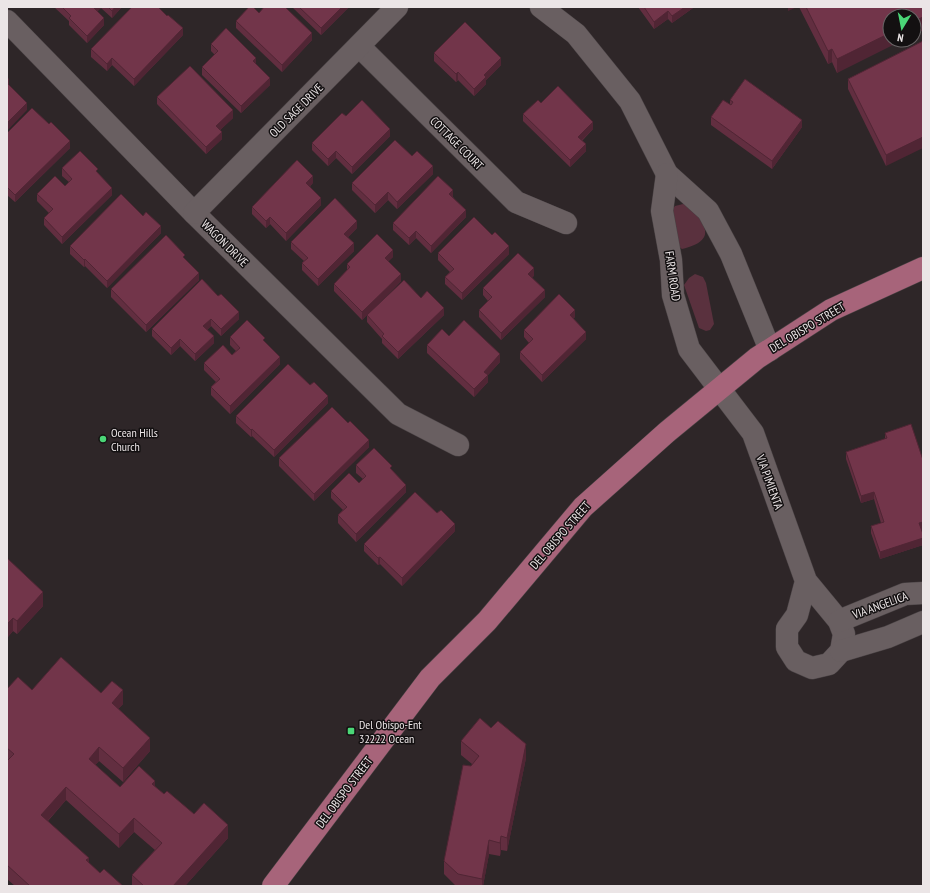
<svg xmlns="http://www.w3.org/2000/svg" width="930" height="893" font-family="'PT Sans Narrow',sans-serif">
<rect width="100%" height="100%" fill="#2e2628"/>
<!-- green -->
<g fill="#5a313e">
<path d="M687,203C704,223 720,240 682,249L675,244L671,211L675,206Z"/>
<path d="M695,274L703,277L706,283L714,324L710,330L706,331L699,328L684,285L689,278Z"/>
</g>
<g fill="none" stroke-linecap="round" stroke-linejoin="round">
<defs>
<g id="minor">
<path d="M541,7L576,34L630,101L667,174L708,211L731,254L770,350"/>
<path d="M7,21L194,213L398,414L458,445"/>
<path d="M359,46L516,202L566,223"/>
<path d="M667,174L662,211L671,260L673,295L689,349L753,433L806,581L839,621L844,634L841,651L829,664L812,668L796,661L787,647V629L797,615L806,581"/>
<path d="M194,213L397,7"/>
<path d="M839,621L905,594L923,593"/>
<path d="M841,651L888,637L923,622"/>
</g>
<path id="primary" d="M273,886L430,678L487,621L583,507L667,432L757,358L831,310L923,268"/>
</defs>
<!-- minor casing -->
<use href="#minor" stroke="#494244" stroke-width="23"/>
<!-- primary casing -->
<use href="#primary" stroke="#494244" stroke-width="23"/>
<!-- minor -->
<use href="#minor" stroke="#695f61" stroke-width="22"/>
<!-- primary -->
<use href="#primary" stroke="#a7647a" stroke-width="22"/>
</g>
<!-- wall -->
<g fill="#622e40">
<path d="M54,7H122L112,18L101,8L97,11L104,25L87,43L69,25V21Z"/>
<path d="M292,7H349L321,35Z"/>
<path d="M638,7H693V8L672,23L668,19L654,29Z"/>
<path d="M799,7H922L923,8V30L914,35V16L837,73L832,62L828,64Z"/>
<path d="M259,13L312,40L282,72L236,28V21Z"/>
<path d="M183,35L134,86L112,65L107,71L91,57V49Z"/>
<path d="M923,41L886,166L848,89V79Z"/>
<path d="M211,44L256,64L270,85L241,113L202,75V67L215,55L211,51Z"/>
<path d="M434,53L501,65L486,80V84L474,96L458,80L456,82L434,61Z"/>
<path d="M157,97L233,118L220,130L222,139L206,154L157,104Z"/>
<path d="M730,100L802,127L772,169L711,125V117L730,104Z"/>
<path d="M541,103L593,129L582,141L586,151L570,167L523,121V114Z"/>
<path d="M346,116L390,136L352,174L336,158L328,166L312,150V143Z"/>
<path d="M7,133L70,148L15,202L7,195Z"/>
<path d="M412,156L433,174L397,209L388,200L375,213L352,190V183Z"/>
<path d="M62,168L98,173L112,195L62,244L44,225V218L49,213L37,201V194L65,186L69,182L62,176Z"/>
<path d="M313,183L310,186L321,205L286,241L270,224L266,228L252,214V207Z"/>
<path d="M453,197L466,217L431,253L416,238L409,245L393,230V223Z"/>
<path d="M357,228L348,237L354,251L318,286L302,270V263L304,261L291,249V242Z"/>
<path d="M161,233L107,288L85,266L84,267L70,254V246Z"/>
<path d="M438,253L509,254L462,300L445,284V277L450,272L438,260Z"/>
<path d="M393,257L388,261L401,281L362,320L334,291V284L347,271V264Z"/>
<path d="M185,259L199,280L146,332L111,297V289Z"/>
<path d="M534,276L532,277L545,297L501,340L479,317V310L488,301L483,295V288Z"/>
<path d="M202,279L239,319L221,336L211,326L207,330L214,343L195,361L180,346L171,355L152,336V329Z"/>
<path d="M421,298L444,315L398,359L382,343V339L367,322V315Z"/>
<path d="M575,317L573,319L586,339L542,382L520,359V352L529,343L524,337V330Z"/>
<path d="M230,337L265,343L280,364L230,414L211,395V387L216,382L204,370V363L232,355L236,351L230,345Z"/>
<path d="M427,345L500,362L488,375V382L474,397L427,353Z"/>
<path d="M328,403L274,457L252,436L251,437L236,423V416Z"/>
<path d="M348,423L369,447L314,501L279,466V458Z"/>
<path d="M885,433L923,460V529L922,530L923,534V545L880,559L871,533V526L881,523L874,499L861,503L846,459V452L885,439Z"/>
<path d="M356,465L392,470L406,492L356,542L338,523V515L343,510L331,498V491L359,483L363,479L356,473Z"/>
<path d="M455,531L402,586L380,564L378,565L364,551V544Z"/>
<path d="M7,558L43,606L17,634L13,631L7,638Z"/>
<path d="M7,689L101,693L123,704L118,709L150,751L123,782L99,761L95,765L120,787H155L164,794L194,814L228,838L185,886H132V875L155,850L134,832L119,848L66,800L48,821L89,863L100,873L123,886H15L7,879Z"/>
<path d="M461,741L526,758L507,851L501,850L500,856L489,854L483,886H456L444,874V861L471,766L472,764L461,755Z"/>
</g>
<!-- shaded-wall -->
<g fill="#502534">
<path d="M95,7H101V8L94,15V8Z"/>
<path d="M115,7H122L112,18V11Z"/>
<path d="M342,7H349L321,35V28Z"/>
<path d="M685,7H693V8L672,23V16Z"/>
<path d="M788,7H797L788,11Z"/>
<path d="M668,11V19L654,29V22Z"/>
<path d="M923,17V30L914,35V21Z"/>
<path d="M104,18V25L87,43V36Z"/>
<path d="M183,28V35L134,86V79Z"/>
<path d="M312,33V40L282,72V65Z"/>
<path d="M890,33V40H903L837,73V59Z"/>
<path d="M832,49V62L828,64V51Z"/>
<path d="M112,58V65L107,71V64Z"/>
<path d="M256,58V65L253,61Z"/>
<path d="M501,58V65L486,80V84L474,96V89L484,75Z"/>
<path d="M458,72V80L456,82V74Z"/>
<path d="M9,78V85L7,87V80Z"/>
<path d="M270,78V85L241,113V106Z"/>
<path d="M27,103V110L7,131V123Z"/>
<path d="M233,110V118L216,134V126Z"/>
<path d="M802,120V127L772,169V161Z"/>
<path d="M593,122V129L578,144V137Z"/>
<path d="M390,129V136L352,174V167Z"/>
<path d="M222,132V139L206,154V147Z"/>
<path d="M923,137V148L886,166V155Z"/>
<path d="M70,141V148L15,202V195Z"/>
<path d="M586,144V151L570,167V160Z"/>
<path d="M336,151V158L328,166V159Z"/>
<path d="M433,166V174L397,209V202Z"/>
<path d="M313,176V183L306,190V183Z"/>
<path d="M112,188V195L62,244V237Z"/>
<path d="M453,190V198L449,194Z"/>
<path d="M388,192V200L375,213V205Z"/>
<path d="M321,198V205L286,241V233Z"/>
<path d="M466,210V217L431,253V246Z"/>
<path d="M270,217V224L266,228V221Z"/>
<path d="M357,221V228L344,241V234Z"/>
<path d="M161,226V233L107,288V281Z"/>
<path d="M416,231V238L409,245V238Z"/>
<path d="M354,243V251L318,286V279Z"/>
<path d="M509,246V254L462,300V293Z"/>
<path d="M393,250V257L385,265V258Z"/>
<path d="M85,259V266L84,267V260Z"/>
<path d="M534,268V276L528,281V274Z"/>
<path d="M199,273V280L146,332V325Z"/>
<path d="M401,274V281L362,320V312Z"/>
<path d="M545,290V297L501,340V333Z"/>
<path d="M444,308V315L398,359V352Z"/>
<path d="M575,310V317L570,322V315Z"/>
<path d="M239,312V319L221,336V329Z"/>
<path d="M211,319V326L203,333V326Z"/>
<path d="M586,332V339L542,382V375Z"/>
<path d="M214,336V343L195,361V354Z"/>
<path d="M180,339V346L171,355V348Z"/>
<path d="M500,354V362L488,375V382L474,397V389L484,372Z"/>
<path d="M280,357V364L230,414V406Z"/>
<path d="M328,396V403L274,457V450Z"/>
<path d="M252,429V436L251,437V430Z"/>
<path d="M369,440V447L314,501V494Z"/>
<path d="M406,485V492L356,542V534Z"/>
<path d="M874,492V499L861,503V496Z"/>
<path d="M923,522V529L919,530V523Z"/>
<path d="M455,524V531L402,586V578Z"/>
<path d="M923,538V545L880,559V552Z"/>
<path d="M380,557V564L378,565V558Z"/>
<path d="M43,592V606L17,634V621Z"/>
<path d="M13,618V631L7,638V624Z"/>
<path d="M123,690V704L112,716V703Z"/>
<path d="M150,738V751L123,782V768Z"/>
<path d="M526,744V758L507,851V838Z"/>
<path d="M99,747V761L89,772V759Z"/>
<path d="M155,781V794L152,784Z"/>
<path d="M66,787V800L41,828V815Z"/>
<path d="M134,818V832L119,848V834Z"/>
<path d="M228,825V838L185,886H173Z"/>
<path d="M501,836V850L500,856V843Z"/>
<path d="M489,840V854L483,886H482V879Z"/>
<path d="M89,858V871L86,860Z"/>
</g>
<!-- building -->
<g fill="#72354a" stroke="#502534">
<path d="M62,7H95L94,8L104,18L87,36L69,18L71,16Z"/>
<path d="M108,7H115L112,11Z"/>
<path d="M132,7H158L167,16L168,15L183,28L134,79L112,58L107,64L91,49Z"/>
<path d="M249,7H253L259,13L264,7H285L312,33L282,65L236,21Z"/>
<path d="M299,7H342L321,28Z"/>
<path d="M644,7H685L672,16L668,11L654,22Z"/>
<path d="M806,7H922L923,8V17L914,21V16H890V33L837,59L832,49L828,51Z"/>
<path d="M465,22L501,58L484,75L486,77L474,89L458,72L456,74L434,53Z"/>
<path d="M226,28L256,58L253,61L270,78L241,106L202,67L218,51L211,44Z"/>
<path d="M923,41V137L886,155L848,79Z"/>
<path d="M190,66L233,110L216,126L222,132L206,147L157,97Z"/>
<path d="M745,79L802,120L772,161L711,117L723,100L731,105L733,102L730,100Z"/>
<path d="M7,83L27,103L7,123Z"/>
<path d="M558,86L593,122L578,137L586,144L570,160L523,114L538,100L541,103Z"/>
<path d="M362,100L390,129L352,167L336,151L328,159L312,143L342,113L346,116Z"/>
<path d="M32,108L49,124L51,122L70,141L15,195L7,187V133Z"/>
<path d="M395,140L412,156L417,151L433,166L397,202L388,192L375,205L352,183Z"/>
<path d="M80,151L98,169L96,171L112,188L62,237L44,218L53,209L37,194L55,176L65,186L72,179L62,168Z"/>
<path d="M297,160L313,176L306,183L321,198L286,233L270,217L266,221L252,207Z"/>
<path d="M438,176L453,190L449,194L466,210L431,246L416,231L409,238L393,223Z"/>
<path d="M121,194L143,216L146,212L161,226L107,281L85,259L84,260L70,246Z"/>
<path d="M335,198L357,221L344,234L354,243L318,279L302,263L308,258L291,242Z"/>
<path d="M474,217L492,235L495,232L509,246L462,293L445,277L454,269L438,253Z"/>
<path d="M377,234L393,250L385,258L401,274L362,312L334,284L350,267L347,264Z"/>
<path d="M166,235L185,255L183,257L199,273L146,325L111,289Z"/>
<path d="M518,253L534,268L528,274L545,290L501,333L479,310L492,297L483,288Z"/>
<path d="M202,279L218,296L221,294L239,312L221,329L211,319L203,326L214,336L195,354L180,339L171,348L152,329Z"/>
<path d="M404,280L421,298L427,291L444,308L398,352L382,336L384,334L367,315Z"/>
<path d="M559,294L575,310L570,315L586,332L542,375L520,352L533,339L524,330Z"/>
<path d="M247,320L265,338L263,340L280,357L230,406L211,387L220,379L204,363L223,345L232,355L240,348L230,337Z"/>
<path d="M464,320L500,354L484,372L488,375L474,389L427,345L442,329L449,336Z"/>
<path d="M288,364L310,385L314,382L328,396L274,450L252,429L251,430L236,416Z"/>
<path d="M332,407L348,423L350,421L369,440L314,494L279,458Z"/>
<path d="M911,424L923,460V522L919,523L923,534V538L880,552L871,526L884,522L874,492L861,496L846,452L887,438L885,433Z"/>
<path d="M374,448L392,466L390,468L406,485L356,534L338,515L347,507L331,491L349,473L359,483L366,476L356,465Z"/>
<path d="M415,492L437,513L441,510L455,524L402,578L380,557L378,558L364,544Z"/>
<path d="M7,558L43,592L17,621L13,618L7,624Z"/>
<path d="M61,657L101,693L112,681L123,690L112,703L150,738L123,768L99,747L89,759L120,787L139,766L155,781L152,784L164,794L167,791L194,814L204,803L228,825L173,886H144L132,875L162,843L134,818L119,834L66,787L41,815L89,858L86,860L100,873L104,869L123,886H30L7,865V761L14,754L7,748V689L18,677L32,690Z"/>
<path d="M480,718L491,728L498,721L526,744L507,838L501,836L500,843L489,840L482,879L458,874L444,861L463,765L471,766L479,756L461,741Z"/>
</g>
<!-- markers -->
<g fill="#4bd677" stroke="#131011" stroke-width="1.5">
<circle cx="103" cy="439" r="4"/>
<rect x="347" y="727" width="8" height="8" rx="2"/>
</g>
<g text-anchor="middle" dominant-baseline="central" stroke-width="3" stroke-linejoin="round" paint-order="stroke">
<!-- street labels -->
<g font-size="12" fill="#ebe5e6" stroke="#131011">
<text transform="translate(296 110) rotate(-45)">OLD SAGE DRIVE</text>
<text transform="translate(457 143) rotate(45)">COTTAGE COURT</text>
<text transform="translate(225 243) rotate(45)">WAGON DRIVE</text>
<text transform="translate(673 276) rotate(82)">FARM ROAD</text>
<text transform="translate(807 327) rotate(-31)">DEL OBISPO STREET</text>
<text transform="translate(770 482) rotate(70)">VIA PIMIENTA</text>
<text transform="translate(560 535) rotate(-49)">DEL OBISPO STREET</text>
<text transform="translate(880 605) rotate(-20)">VIA ANGELICA</text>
<text transform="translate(344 792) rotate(-53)">DEL OBISPO STREET</text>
</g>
<!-- poi labels -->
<g font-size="12" fill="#ebe5e6" stroke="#131011" text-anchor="start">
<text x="111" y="432">Ocean Hills<tspan x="111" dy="14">Church</tspan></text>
<text x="359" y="724">Del Obispo-Ent<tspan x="359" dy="14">32222 Ocean</tspan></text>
</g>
</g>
<!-- border -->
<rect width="930" height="893" fill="none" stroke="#ebe5e6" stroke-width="16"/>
<!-- north arrow -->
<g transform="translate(902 28) rotate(190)"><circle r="19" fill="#131011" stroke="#696566"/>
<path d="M0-3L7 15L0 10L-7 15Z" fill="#4bd677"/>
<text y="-6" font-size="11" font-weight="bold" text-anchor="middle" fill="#ebe5e6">N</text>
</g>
</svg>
